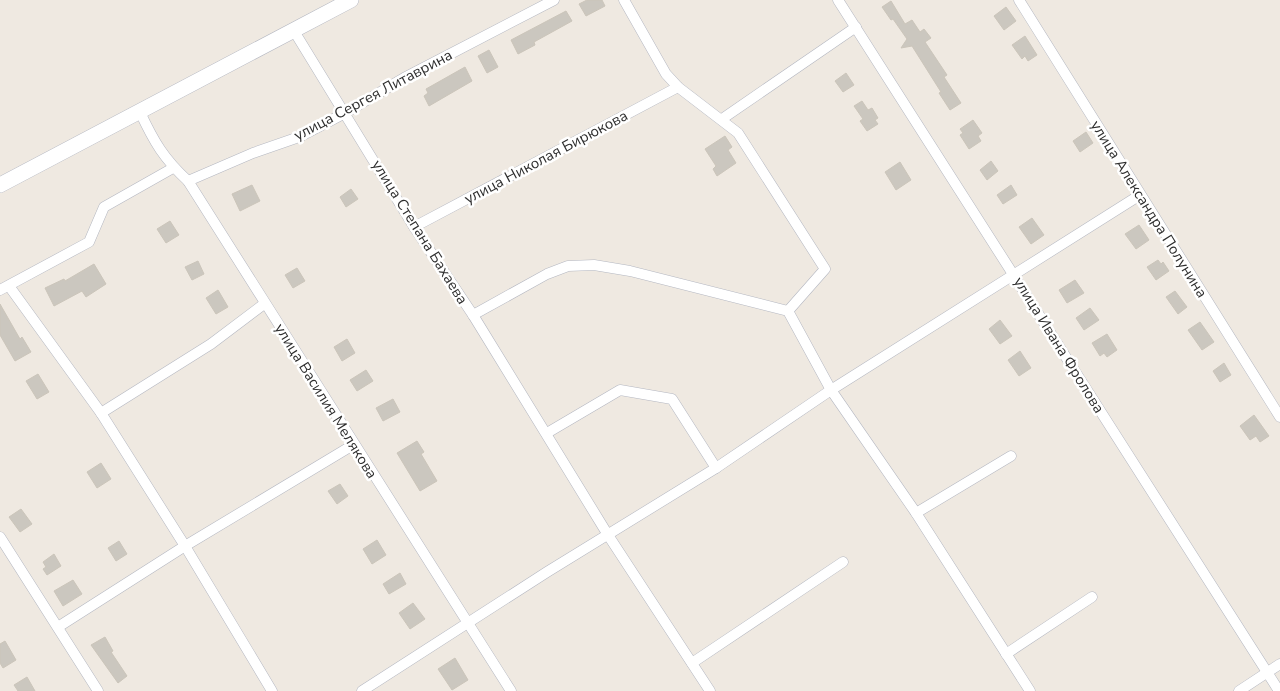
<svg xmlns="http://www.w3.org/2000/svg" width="1280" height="691" font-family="'Nunito Sans',sans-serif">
<rect width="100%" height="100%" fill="#efe9e1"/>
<!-- building -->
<g fill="#cbc7bf" stroke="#cbc5ba">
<path d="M587,0H602L605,6L586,16L579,4Z"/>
<path d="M891,1L905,24L912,20L920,32L924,29L931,38L925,42L947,75L944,77L961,103L950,110L939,93L941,92L912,46L901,48L907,39L893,19L891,20L882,7Z"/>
<path d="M1006,7L1016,21L1004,30L994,16Z"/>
<path d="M566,11L572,21L534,42L535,45L518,54L511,40Z"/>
<path d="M1025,36L1037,55L1028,61L1025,56L1022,59L1012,45Z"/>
<path d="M489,50L498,67L487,73L478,56Z"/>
<path d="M465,67L472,81L429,106L424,96L428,93L426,89Z"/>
<path d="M846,73L854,85L843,92L835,81Z"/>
<path d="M862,101L868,110L872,108L878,118L875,120L878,124L867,131L860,121L863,119L854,106Z"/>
<path d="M973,120L982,133L978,136L981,141L969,149L960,135L963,133L960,129Z"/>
<path d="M1086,132L1093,143L1080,152L1073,141Z"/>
<path d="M725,136L732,147L728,150L736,163L717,176L713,169L716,166L705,149Z"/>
<path d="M991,161L998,171L987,180L980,170Z"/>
<path d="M900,162L911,180L896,190L885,172Z"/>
<path d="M252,185L260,201L240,211L232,194Z"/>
<path d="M1011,185L1017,195L1003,204L997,195Z"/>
<path d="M351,189L358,199L346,207L340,197Z"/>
<path d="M1032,218L1044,235L1031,244L1019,227Z"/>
<path d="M170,221L179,235L166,243L157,229Z"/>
<path d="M1139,225L1149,240L1136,249L1125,234Z"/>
<path d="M1158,260L1161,264L1163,262L1169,271L1156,280L1147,267Z"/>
<path d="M198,261L204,274L192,280L185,267Z"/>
<path d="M94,264L106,284L86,297L82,291L54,306L45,288L64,279L65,281Z"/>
<path d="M297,268L305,281L293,288L285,275Z"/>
<path d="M1075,280L1084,293L1067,303L1059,290Z"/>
<path d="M218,290L228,307L216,314L206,298Z"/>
<path d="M1175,291L1187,307L1178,314L1166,297Z"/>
<path d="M0,304L20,339L22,337L31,352L15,361L0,335Z"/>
<path d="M1090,308L1099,320L1084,330L1076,318Z"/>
<path d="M1000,320L1012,336L1000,344L989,329Z"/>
<path d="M1200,322L1214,342L1202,350L1188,330Z"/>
<path d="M1107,334L1117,350L1107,357L1104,353L1100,356L1092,343Z"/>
<path d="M347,339L355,353L342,361L334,347Z"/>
<path d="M1020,351L1031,368L1019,376L1008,360Z"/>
<path d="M1224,363L1231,375L1220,382L1213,371Z"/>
<path d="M366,370L373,381L357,391L350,380Z"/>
<path d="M38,374L49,392L37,399L26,381Z"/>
<path d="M393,399L400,412L383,421L376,408Z"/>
<path d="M1254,415L1269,436L1260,442L1256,436L1250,440L1240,426Z"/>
<path d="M417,441L424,452L421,454L437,481L420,491L397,453Z"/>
<path d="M101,463L111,479L97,488L87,472Z"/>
<path d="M340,484L348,496L337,504L328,491Z"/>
<path d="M21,509L32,524L20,532L9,517Z"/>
<path d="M377,540L386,555L372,564L363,549Z"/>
<path d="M119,541L127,554L116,561L108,548Z"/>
<path d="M54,554L61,566L47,575L43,569L46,567L43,562Z"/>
<path d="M400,573L406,584L389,594L383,584Z"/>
<path d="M73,580L82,594L63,606L54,591Z"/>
<path d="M413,603L425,619L410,629L399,613Z"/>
<path d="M105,637L113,651L111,652L127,676L118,683L91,645Z"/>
<path d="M5,641L16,660L3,668L0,663V644Z"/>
<path d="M455,658L468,680L452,690L438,669Z"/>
<path d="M27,677L35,691H18L14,685Z"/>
</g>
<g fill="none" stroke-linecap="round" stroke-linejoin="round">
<defs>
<g id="street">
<path d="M624,0L666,74L678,87L738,133L825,269L788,311"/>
<path d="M838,0L1279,691"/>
<path d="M1019,0L1280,417"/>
<path d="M294,31L414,227L473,315L608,535L710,691"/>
<path d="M140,112C154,142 164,159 188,181L511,691"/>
<path d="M722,119L856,27"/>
<path d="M188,181L253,153L299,137L345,113L404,78L554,0"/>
<path d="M414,227L678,87"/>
<path d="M9,286L101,413L185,546L272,691"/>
<path d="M0,290L89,242L104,207L173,168"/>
<path d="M473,315L547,274L568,266L594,265L630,271L788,311L831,390L916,513L1030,691"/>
<path d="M101,413L211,344L264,304"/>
<path d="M547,433L620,390L672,399L716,468"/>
<path d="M916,513L1011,456"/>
<path d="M0,537L98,691"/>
<path d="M58,627L185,546L353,445"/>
<path d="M1006,654L1092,597"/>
<path d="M692,663L843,562"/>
<path d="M362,691L547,572L716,468L831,390L1140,195"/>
<path d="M1239,691L1280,664"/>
</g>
<path id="secondary" d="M0,185L351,0"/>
</defs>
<!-- street casing -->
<use href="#street" stroke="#b4b7c1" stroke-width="11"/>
<!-- secondary casing -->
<use href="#secondary" stroke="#b4b7c1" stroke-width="16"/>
<!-- street -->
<use href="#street" stroke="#fff" stroke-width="10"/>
<!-- secondary -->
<use href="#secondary" stroke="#fff" stroke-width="15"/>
</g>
<g text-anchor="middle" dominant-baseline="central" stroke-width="5" stroke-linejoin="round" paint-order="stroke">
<!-- street labels -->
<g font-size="15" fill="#2e2e2e" stroke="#fff">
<text transform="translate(373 95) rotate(-28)">улица Сергея Литаврина</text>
<text transform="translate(546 157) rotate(-28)">улица Николая Бирюкова</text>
<text transform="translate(1149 209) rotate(58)">улица Александра Полунина</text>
<text transform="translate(420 232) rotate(58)">улица Степана Бахаева</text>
<text transform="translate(1059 345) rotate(58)">улица Ивана Фролова</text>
<text transform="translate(326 401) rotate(58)">улица Василия Мелякова</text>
</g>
</g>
</svg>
